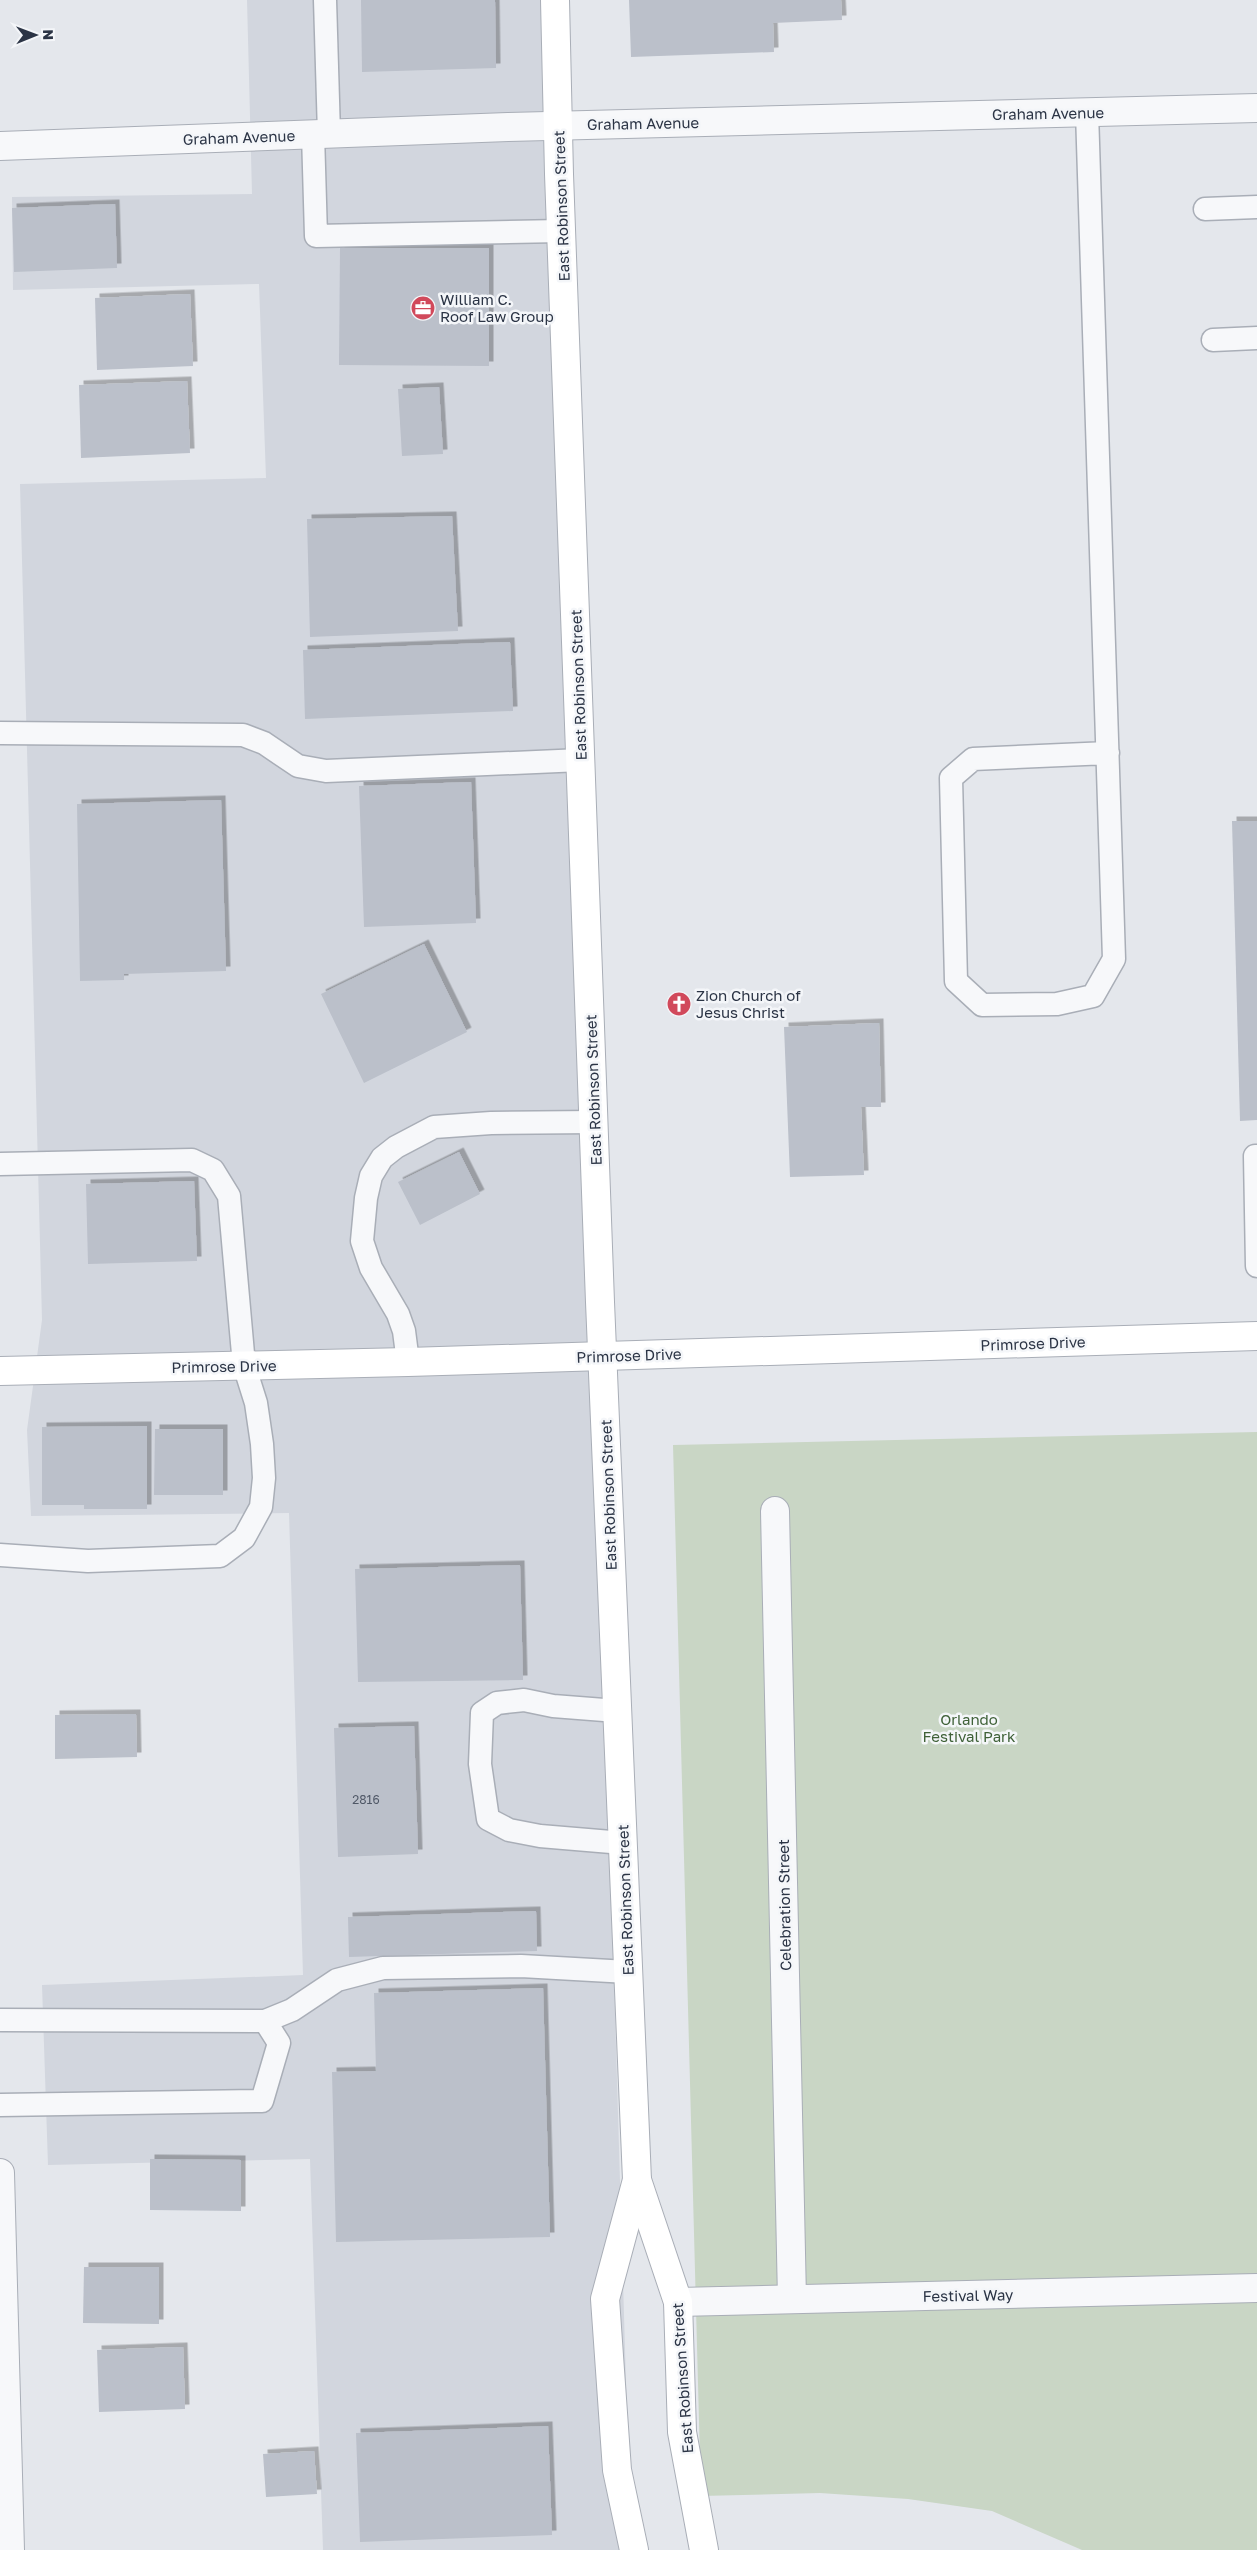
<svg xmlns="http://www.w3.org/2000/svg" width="1257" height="2550" font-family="'Golos Text',sans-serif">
<defs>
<filter id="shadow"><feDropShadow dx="4.5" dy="-4.5" stdDeviation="0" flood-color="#0004"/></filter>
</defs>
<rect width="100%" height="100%" fill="#e4e7ec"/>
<!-- built -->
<path fill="#d2d6de" d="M247,0H555L631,2550H323L310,2159L48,2165L42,1985L303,1975L289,1513L31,1516L27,1430L42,1320L20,484L266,478L259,284L13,290L12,197L252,194Z"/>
<!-- green -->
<path fill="#c9d6c5" d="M1257,1432V2550H1082L992,2511L908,2499L820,2493L701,2496L673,1445Z"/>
<!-- building -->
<g fill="#bbc0ca" filter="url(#shadow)">
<path d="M361,0H495L496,68L362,72Z"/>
<path d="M629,0H841L842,20L773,23L774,52L631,57Z"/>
<path d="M115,204L117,268L14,272L12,208Z"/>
<path d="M340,248H489V366L339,365Z"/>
<path d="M190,294L193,366L97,370L95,298Z"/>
<path d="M187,381L190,453L81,458L79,385Z"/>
<path d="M439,387L443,454L402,456L398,389Z"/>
<path d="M452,516L458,631L310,637L307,519Z"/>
<path d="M510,642L513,711L305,719L303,650Z"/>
<path d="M471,782L476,923L364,927L359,786Z"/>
<path d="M221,800L226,971L124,974V980L80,981L77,804Z"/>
<path d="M1232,821H1257V1120L1240,1121Z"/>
<path d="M424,944L467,1032L364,1083L321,994Z"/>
<path d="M879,1023L881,1107H861L864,1175L790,1177L784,1027Z"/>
<path d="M459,1152L480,1194L420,1225L398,1182Z"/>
<path d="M194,1181L197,1261L88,1264L86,1184Z"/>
<path d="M147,1426V1509H84V1505H42V1427Z"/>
<path d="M155,1429H223V1495H154Z"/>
<path d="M520,1565L523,1680L358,1682L355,1569Z"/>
<path d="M136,1714L137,1757L55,1759V1715Z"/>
<path d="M414,1726L418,1854L338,1857L334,1728Z"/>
<path d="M536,1911L537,1951L349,1957L348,1917Z"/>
<path d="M543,1988L550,2237L336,2242L332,2072L376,2071L374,1993Z"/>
<path d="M150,2159L241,2160V2211L150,2210Z"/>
<path d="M84,2267H159V2324L83,2323Z"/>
<path d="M183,2347L185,2409L99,2412L97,2350Z"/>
<path d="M548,2426L552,2535L360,2542L356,2433Z"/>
<path d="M314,2451L317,2494L266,2497L263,2454Z"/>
</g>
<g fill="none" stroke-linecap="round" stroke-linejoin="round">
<defs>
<g id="lane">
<path d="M325,0L329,134"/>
<path d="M1087,112L1114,959L1093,996L1057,1004L982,1005L956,981L951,778L973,759L1108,753"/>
<path d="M313,134L316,236L561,231"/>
<path d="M1205,209L1257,207"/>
<path d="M1213,340L1257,338"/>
<path d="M0,733L243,735L264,743L298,766L326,771L581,760"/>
<path d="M1257,1156H1255L1257,1266"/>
<path d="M0,1164L192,1160L213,1170L229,1196L244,1365L256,1403L262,1444L264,1478L261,1507L244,1538L220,1556L88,1561L0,1555"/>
<path d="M408,1362L404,1331L398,1314L371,1268L362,1241L366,1198L371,1176L382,1158L396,1147L434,1127L491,1123L594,1122"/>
<path d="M617,1711L553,1706L524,1700L497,1703L482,1713L480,1764L488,1819L509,1830L540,1836L623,1843"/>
<path d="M0,2020L265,2021L292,2010L337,1980L383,1968L521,1966L628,1972"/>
<path d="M0,2105L262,2101L279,2043L265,2021"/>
</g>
<g id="street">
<path d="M0,146L508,127L1257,108"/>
<path d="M775,1511L792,2299"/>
<path d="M0,2173L10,2550"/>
<path d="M678,2302L1257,2288"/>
</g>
<g id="secondary">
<path d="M555,0L559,174L600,1302L637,2180L678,2302L682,2432L704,2550"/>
<path d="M0,1371L408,1362L1257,1336"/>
<path d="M634,2550L617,2470L605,2299L637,2180"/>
</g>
</defs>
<!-- lane casing -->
<use href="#lane" stroke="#a9aeb7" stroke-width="25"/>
<!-- street casing -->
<use href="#street" stroke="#a9aeb7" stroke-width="30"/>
<!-- secondary casing -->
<use href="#secondary" stroke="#a9aeb7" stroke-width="30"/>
<!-- lane -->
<use href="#lane" stroke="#f7f8fa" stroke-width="22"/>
<!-- street -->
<use href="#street" stroke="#f7f8fa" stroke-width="28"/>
<!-- secondary -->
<use href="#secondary" stroke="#fff" stroke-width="28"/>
</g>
<!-- icons -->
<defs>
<symbol id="office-disc" viewBox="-11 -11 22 22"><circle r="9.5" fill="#d1495b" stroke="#f4f6f9"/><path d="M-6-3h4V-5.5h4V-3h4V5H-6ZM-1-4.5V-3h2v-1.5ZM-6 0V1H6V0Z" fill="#fff"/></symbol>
<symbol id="church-disc" viewBox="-11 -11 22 22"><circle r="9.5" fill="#d1495b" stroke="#f4f6f9"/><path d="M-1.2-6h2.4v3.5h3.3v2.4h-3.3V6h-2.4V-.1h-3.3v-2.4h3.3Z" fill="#fff"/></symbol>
</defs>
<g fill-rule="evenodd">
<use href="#office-disc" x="409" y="294" width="28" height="28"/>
<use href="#church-disc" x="665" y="990" width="28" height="28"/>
</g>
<g text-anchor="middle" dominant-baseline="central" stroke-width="5" stroke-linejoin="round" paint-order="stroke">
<!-- number labels -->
<g font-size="12" fill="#4f5766">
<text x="366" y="1799">2816</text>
</g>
<!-- street labels -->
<g font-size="15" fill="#2b3445" stroke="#f4f6f9">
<text transform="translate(1048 113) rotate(-1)">Graham Avenue</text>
<text transform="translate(643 123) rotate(-1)">Graham Avenue</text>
<text transform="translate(239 137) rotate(-2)">Graham Avenue</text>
<text transform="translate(561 206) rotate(-92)">East Robinson Street</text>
<text transform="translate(578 685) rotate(-92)">East Robinson Street</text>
<text transform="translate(593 1090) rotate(-92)">East Robinson Street</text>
<text transform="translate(1033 1343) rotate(-2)">Primrose Drive</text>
<text transform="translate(629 1355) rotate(-2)">Primrose Drive</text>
<text transform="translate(224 1366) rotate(-1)">Primrose Drive</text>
<text transform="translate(608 1495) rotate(-92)">East Robinson Street</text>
<text transform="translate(625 1900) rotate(-92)">East Robinson Street</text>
<text transform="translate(784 1905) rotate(-91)">Celebration Street</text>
<text transform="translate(968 2295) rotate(-1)">Festival Way</text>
<text transform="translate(682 2378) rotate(-94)">East Robinson Street</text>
</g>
<!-- poi labels -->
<g font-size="15" fill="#2b3445" stroke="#f4f6f9" text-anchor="start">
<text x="440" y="299">William C.<tspan x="440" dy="17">Roof Law Group</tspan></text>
<text x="696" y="995">Zion Church of<tspan x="696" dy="17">Jesus Christ</tspan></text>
</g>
<!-- park labels -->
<g font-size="15" fill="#3f6138" stroke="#f4f6f9">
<text x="969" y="1719">Orlando<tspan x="969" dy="17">Festival Park</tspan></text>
</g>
</g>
<!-- north arrow -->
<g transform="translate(35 35) rotate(89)" stroke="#f4f6f9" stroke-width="4" paint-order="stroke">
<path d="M0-4L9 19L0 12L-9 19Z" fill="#2b3445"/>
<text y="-8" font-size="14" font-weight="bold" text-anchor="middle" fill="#2b3445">N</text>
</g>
</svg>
